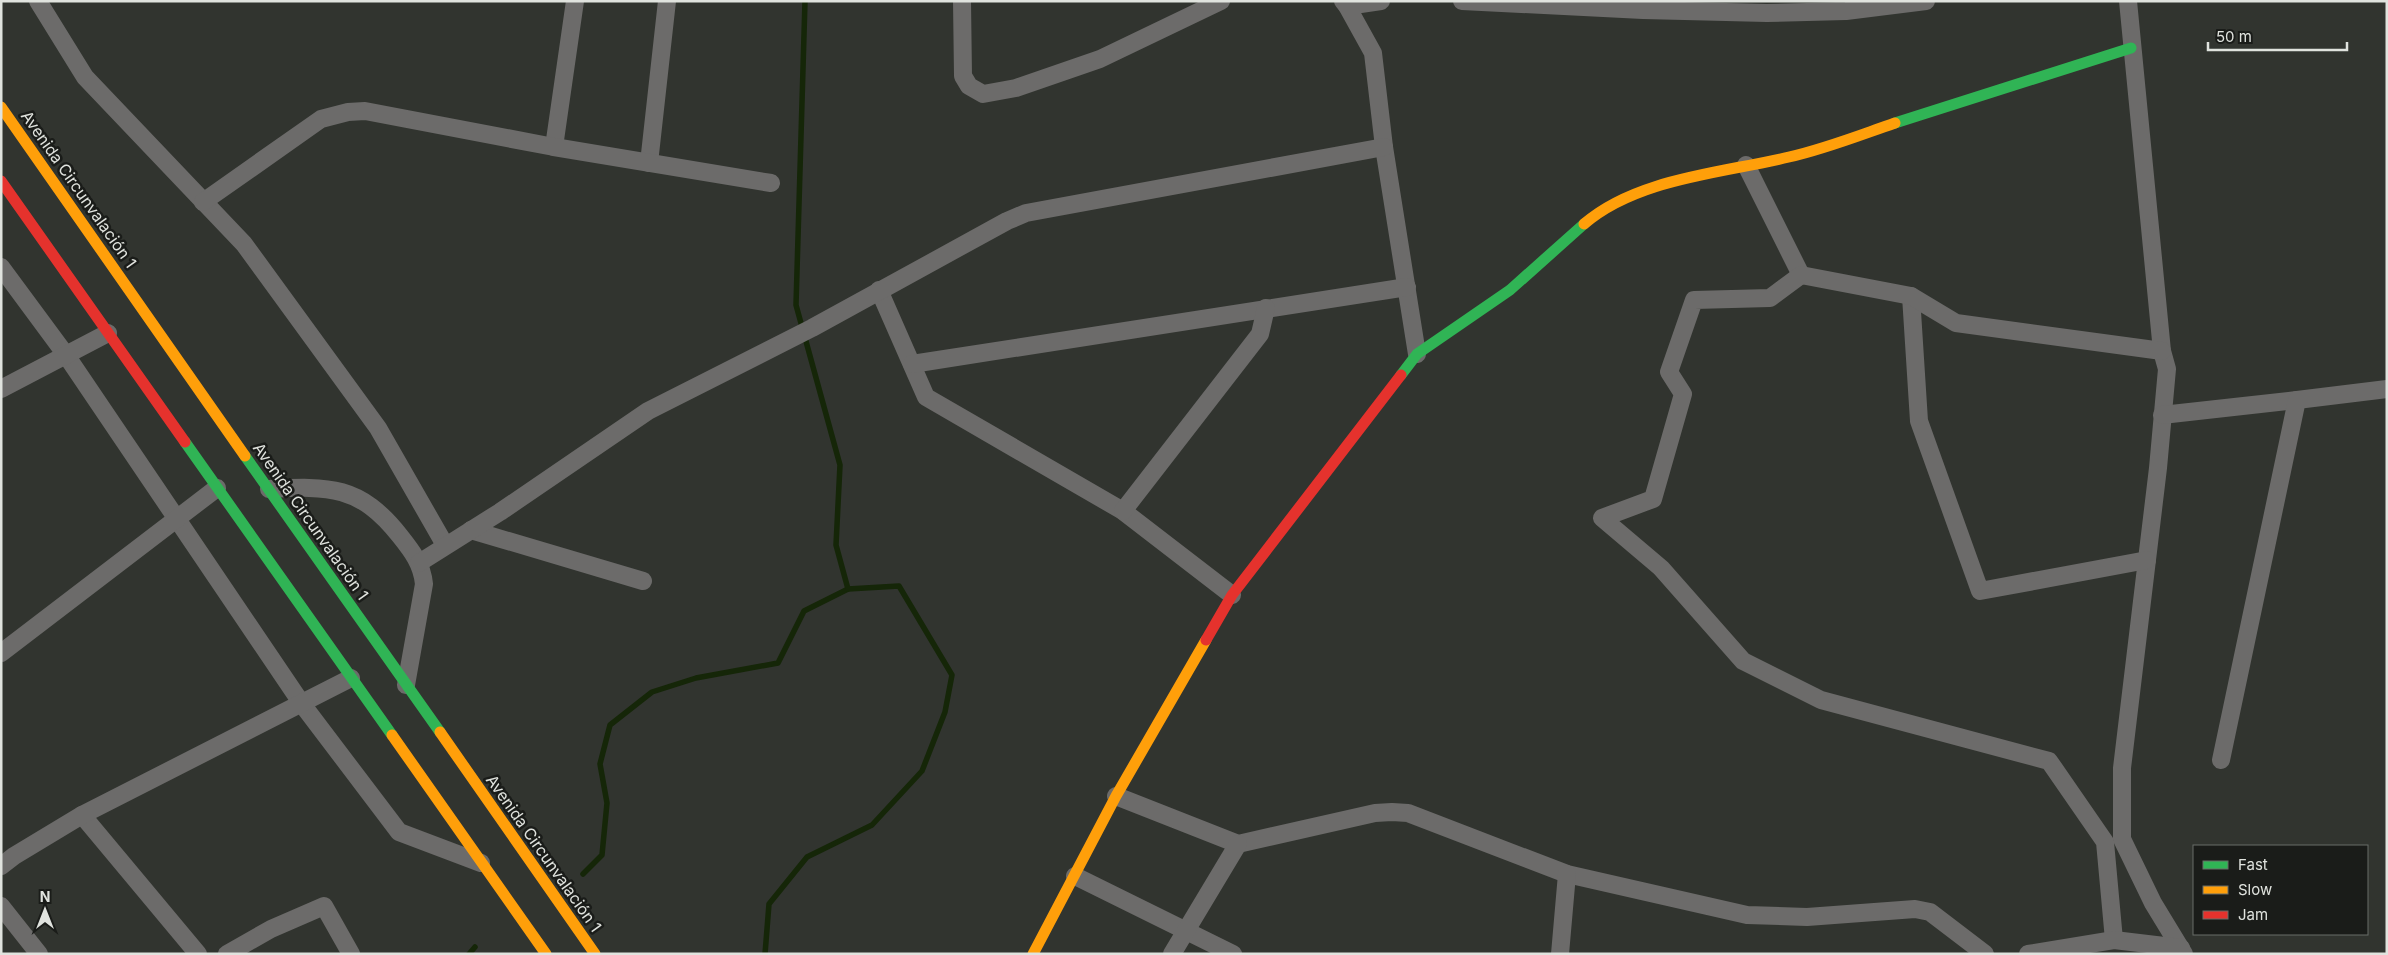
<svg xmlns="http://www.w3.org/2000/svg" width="2388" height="955" font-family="Inter,sans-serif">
<rect width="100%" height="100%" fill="#31342f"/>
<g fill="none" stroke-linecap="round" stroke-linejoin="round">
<!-- stream -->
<g stroke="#152608" stroke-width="5.5">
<path d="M583,874L602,855L607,803L600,764L610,725L652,692L696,678L778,663L804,611L848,589"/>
<path d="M469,954L475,947"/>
<path d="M765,954L769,904L807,857L872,825L922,771L945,712L952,675L899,586L848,589L836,545L840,465L796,305L805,1"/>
</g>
<!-- street -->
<g stroke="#6c6b6a" stroke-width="18">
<path d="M38,1L85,77L244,244L378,428L445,545"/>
<path d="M962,1L963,76L969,86L983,94L1016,88L1100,59L1221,1"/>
<path d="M1343,1L1347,6L1381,1"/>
<path d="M1462,1L1643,10L1767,13L1846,11L1926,1"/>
<path d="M2128,1L2162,351L2167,369L2158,468L2122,768V839L2153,903L2184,954"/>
<path d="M1347,6L1373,53L1384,147L1417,354"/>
<path d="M554,147L575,1"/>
<path d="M649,163L667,1"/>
<path d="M1746,165L1801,275"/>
<path d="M203,202L321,119L348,112L365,111L554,147L771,183"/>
<path d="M1,267L66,355L302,704L399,832L481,863"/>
<path d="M879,290L926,397L1123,511L1232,595"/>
<path d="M1911,296L1919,421L1980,591L2147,560"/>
<path d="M912,364L1407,287"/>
<path d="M1,389L108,333"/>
<path d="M2162,415L2297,400"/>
<path d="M269,489C329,486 360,485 400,536C412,551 422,564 424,584L406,685"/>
<path d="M1123,511L1260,334L1266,308"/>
<path d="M471,530L643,581"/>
<path d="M419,563L500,512L648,411L812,328L1007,221L1026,213L1384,147"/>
<path d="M1,653L217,488"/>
<path d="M2221,760L2297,400L2387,389"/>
<path d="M1116,796L1238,844L1375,813L1392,812L1408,813L1567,874L1747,915L1807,917L1915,909L1930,912L1985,954"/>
<path d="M82,815L198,954"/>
<path d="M1,866L14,856L82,815L351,678"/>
<path d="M1075,876L1233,954"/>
<path d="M1,906L39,954"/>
<path d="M2114,940L2105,842L2049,761L1821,700L1743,661L1661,568L1602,518L1653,499L1683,394L1669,372L1694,300L1770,298L1801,275L1911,296L1956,323L2162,351"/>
<path d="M227,954L271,929L324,906L351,954"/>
<path d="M1172,954L1238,844"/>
<path d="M1560,954L1567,874"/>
<path d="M2028,954L2114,940L2181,948"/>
</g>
<!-- fast -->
<g stroke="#30b455" stroke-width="11">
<path d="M1895,123L2131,48"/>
<path d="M1401,375L1417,354L1510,290L1584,224"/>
<path d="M185,442L392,735"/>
<path d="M245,456L440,732"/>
</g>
<!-- slow -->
<g stroke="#ff9f0a" stroke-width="11">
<path d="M1,107L245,456"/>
<path d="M1584,224C1637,178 1723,173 1789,157C1825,149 1860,135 1895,123"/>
<path d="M440,732L595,954"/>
<path d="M392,735L546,954"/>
<path d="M1033,954L1116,796L1206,640"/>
</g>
<!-- jam -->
<g stroke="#e5322d" stroke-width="11">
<path d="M1,181L185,442"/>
<path d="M1206,640L1232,595L1401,375"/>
</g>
</g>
<g text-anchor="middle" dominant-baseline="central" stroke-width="5" stroke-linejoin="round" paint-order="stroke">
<!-- street labels -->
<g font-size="16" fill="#e0e3de" stroke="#1a1c19">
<text transform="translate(79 189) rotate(55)">Avenida Circunvalación 1</text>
<text transform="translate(311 521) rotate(55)">Avenida Circunvalación 1</text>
<text transform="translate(544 853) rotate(55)">Avenida Circunvalación 1</text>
</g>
</g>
<!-- border -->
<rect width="2388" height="955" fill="none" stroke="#e0e3de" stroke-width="5"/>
<!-- legend -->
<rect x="2193" y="845" width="175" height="90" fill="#1a1c19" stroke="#696c68"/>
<rect x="2203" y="861" width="25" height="8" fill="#30b455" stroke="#696c68"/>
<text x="2238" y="870" font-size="15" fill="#e0e3de">Fast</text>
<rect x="2203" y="886" width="25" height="8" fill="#ff9f0a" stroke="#696c68"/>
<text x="2238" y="895" font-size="15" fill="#e0e3de">Slow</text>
<rect x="2203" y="911" width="25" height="8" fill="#e5322d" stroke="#696c68"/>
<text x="2238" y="920" font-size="15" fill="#e0e3de">Jam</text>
<!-- north arrow -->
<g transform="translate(45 910)" stroke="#1a1c19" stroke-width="4" paint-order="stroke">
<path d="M0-4L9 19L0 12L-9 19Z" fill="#e0e3de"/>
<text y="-8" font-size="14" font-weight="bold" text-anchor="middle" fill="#e0e3de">N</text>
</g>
<!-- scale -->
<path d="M2208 42v8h139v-8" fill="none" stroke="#e0e3de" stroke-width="2.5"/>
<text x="2216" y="42" font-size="15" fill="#e0e3de" stroke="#1a1c19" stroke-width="4" paint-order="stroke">50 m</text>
</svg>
